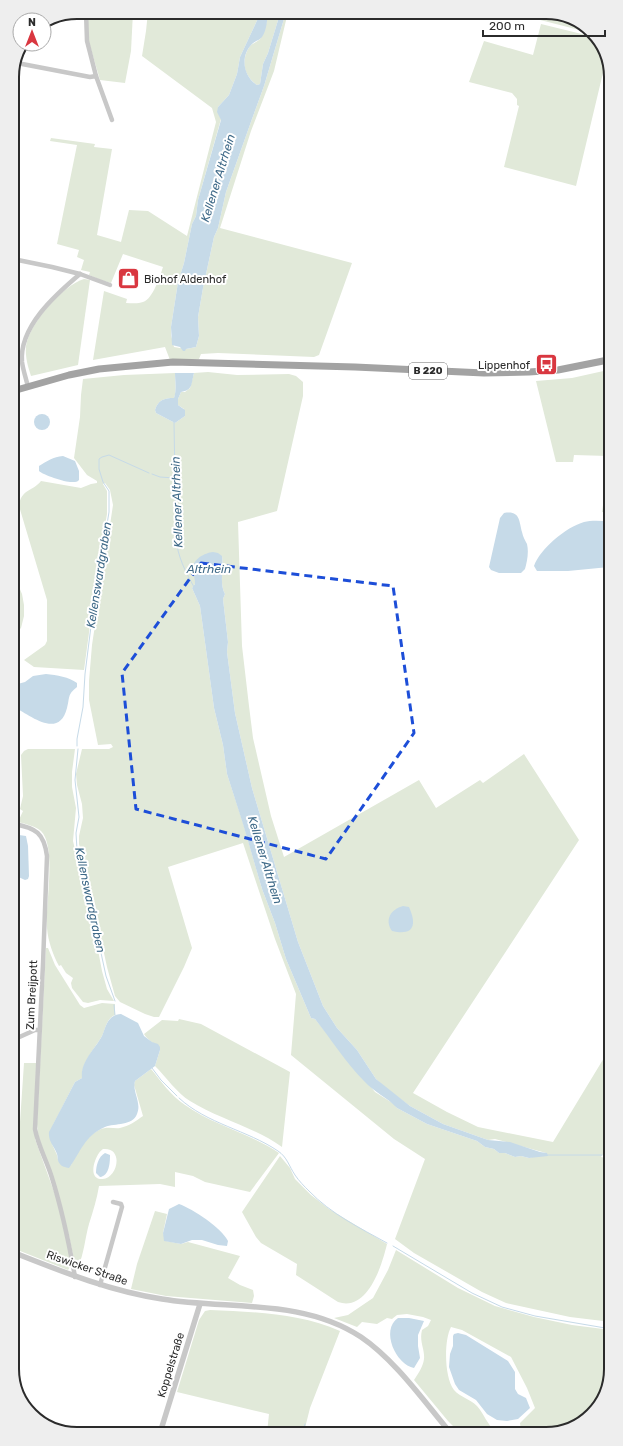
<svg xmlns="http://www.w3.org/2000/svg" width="623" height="1446" font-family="Rubik,sans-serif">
<rect width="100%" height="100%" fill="#fff"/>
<!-- green -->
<g fill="#e1e9d9" fill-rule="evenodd">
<path d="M87,12H133L131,51L125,83L100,80L88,39Z"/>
<path d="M148,12H261L240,57L237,74L229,95L218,107V112L221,119L198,200L196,216L192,224L184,263L178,282L171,327V335L174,347L186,349L196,347L199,336L198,317L203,288L214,237L218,228L226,192L252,119L264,86L286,12H288L274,71L251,131L220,228L352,263L319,355L314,357L218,353L201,354L199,359L170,360L165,347L93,360L104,291L127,299L126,303C131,303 138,304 143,302C153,299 160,276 163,267L123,254L111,283L101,280L89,275L90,272L81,270L84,260L77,257L79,250L57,244L77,145L50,141L51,138L95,144L94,147L112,149L97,235L121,242L129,210L148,211L187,236L216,122L212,108L142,56L146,31Z"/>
<path d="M268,12H275L276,14H279V17L268,53L263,64L260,84L257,85C244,76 240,60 250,46C253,43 257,42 260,39C264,34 268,19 268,12Z"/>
<path d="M509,12H550L586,26L591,33Z"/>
<path d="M541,24L594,37L607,56L576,186L504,167L519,106L517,105V99L512,93L469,82L484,41L533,55Z"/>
<path d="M84,279L90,280L78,365L31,376C28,367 25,357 26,346C29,324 63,285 84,279Z"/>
<path d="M608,370L609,459L608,456L574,455L573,462H556L536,381L572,378Z"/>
<path d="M208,372L237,375L289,374L296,376L303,382V396L277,511L238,522L242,646L249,706L253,738L271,816L284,857L419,780L436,808L480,780L483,783L524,754L579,840L413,1093L447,1112L478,1127L553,1142L610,1048V1151L604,1153L601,1157L610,1159L611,1279H605L603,1321L570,1317L506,1303L482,1292L414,1253L395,1239L425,1159L394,1139L291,1055L296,994L275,939L243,843L168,867L192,948L184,967L159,1017H154L145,1014L120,1002L115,996L107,967L86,870L79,844V836L83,818L82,804L77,785L76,774L82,749H109L113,747L111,744L98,745L89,700V681L92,645L113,505L110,490L105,483L103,484L107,491V514L97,573L84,670L34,667L24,660L45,645L47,641V600L19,506C21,489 32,492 41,481L81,488L91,484L97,483V481L87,475L74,458L80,417L81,395L83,379L124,375L175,373C175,382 177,390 174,398C164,398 158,400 155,410L156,413L175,423L185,416L184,409L178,405V399L181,392H185L190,388L194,373ZM222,556C224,568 219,584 225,594L223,599L228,642L227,652L235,713L252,788L298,942L323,1006L337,1028L357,1050L376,1079L388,1090L410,1106L443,1124L488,1140L495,1139L546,1153L529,1158L521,1156L515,1157L505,1153H499L494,1149L485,1147L477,1141L427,1124L397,1108L394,1104L375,1092L315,1019L311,1018L286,959L275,923L262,889L243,823L227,774L223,745L214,708L200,606L192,588L195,584V576Z"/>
<path d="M609,465V513L602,512Z"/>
<path d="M13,573L22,594L24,605V616L21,628L14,635Z"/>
<path d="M28,749H75L72,772V787L76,808L73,841L95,934L102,971L107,989L114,1001L100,1000L88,1003L83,1002L72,988L71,983L73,978L66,973L61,965L59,966C53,955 48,941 47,928C45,905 57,847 41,831C35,826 26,824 18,822L23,811L20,809L23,796L21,755L24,751Z"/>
<path d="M46,948H48L55,965L80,1005L84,1008L102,1003L115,1004V1015C106,1019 106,1028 102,1036C94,1050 82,1061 82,1078L75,1082L53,1125L52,1144L57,1155L58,1160L63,1166L71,1165C77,1152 86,1136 99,1130C107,1126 114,1129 120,1128C129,1126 136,1121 143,1116L134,1085L135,1081L151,1069C161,1081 171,1096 185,1105C213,1125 249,1133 279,1153L250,1192L205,1182L193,1176L175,1172V1187L160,1184L99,1186C97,1199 93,1211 89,1224C85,1238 84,1254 78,1267L75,1264L69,1236L38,1134L37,1124ZM103,1149C125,1147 117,1180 102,1179C88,1179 94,1160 99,1153C100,1151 102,1150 103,1149Z"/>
<path d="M179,1019L201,1024L290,1072L282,1147C254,1127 219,1119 190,1101C177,1093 166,1077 155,1066L160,1050C155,1043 147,1040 144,1034L162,1020L178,1021Z"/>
<path d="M24,1063H36L35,1139L57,1200L70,1256V1267L68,1270L15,1249V1127L20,1122Z"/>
<path d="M280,1156L290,1168L295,1179L311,1195L329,1209L387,1244C382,1265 368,1312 338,1302L296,1275L297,1264L261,1243L256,1237L242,1212Z"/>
<path d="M155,1211L167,1214L163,1233L166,1241L181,1244L188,1242L240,1256L228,1278L240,1285L253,1290L254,1296L252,1303L166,1296L131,1289L137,1264Z"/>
<path d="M396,1250L458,1288L495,1306L534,1317L572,1325L611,1330V1369L598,1408L567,1430L521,1431L520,1423L535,1408L527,1388L511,1357L462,1330L451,1327C444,1340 444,1377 454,1390C460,1397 470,1399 477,1406C484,1414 487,1424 495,1431H458L448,1421L414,1380C418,1374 423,1367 424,1359C425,1349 419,1342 422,1330L428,1326L431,1320L423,1317L407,1314L397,1315L392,1319L387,1318L377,1324L362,1322L357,1327L334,1318L348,1315L373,1298L388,1270Z"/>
<path d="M210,1310C254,1312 299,1313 340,1331L310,1408L304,1432L267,1433L269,1414L177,1392L199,1320L205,1311Z"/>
</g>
<!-- water -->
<g fill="#c6dae8">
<path d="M261,12H268C267,20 267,30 262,37C260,40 255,41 252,44C240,56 243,76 257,85L260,84L263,64L268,53L279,17V14L275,12H286L264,86L252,119L226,192L218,228L214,237L203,288L198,317L199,336L196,347L186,349L185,351H183L180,347L172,345L171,327L178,282L184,263L192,224L196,216L198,200L221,120L217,112L218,107L229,95L237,74L240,57Z"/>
<path d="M175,373H194C191,384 193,390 181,392L178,399V405L185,410V416L175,423L156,413L155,410C158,400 164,398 174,398C177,389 175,382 175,373Z"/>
<circle cx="42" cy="422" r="8"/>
<path d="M63,456L75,461L79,471V480C77,482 76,482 73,482C67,483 43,475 39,471V466C47,461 53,457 63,456Z"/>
<path d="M504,513C520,510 519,521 522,532C523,537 525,540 527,544C529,552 527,562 525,569L521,573H499L491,570L489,567L500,518Z"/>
<path d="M609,521V567L568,571H537L534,566C540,549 566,527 584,522C591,520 601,521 609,521Z"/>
<path d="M213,552L218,553L222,556C224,568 219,584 225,594L223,599L228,642L227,652L235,713L252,788L298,942L323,1006L337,1028L357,1050L376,1079L410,1106L443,1124L488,1140L510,1142L540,1152L547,1153L548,1156L529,1158L521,1156L515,1157L505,1153H499L494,1149L485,1147L477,1141L427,1124L397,1108C388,1098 374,1092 364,1081C346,1063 331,1039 315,1019L311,1018L286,959L275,923L262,889L243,824L227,774L223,745L214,708L200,606L192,588L195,584C195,579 194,576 193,571C191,560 204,553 213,552Z"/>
<path d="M46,674C57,675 69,677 77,683V687C67,695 70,697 67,708C59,740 30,715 14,707V685L25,682L33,676Z"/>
<path d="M19,835L26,836L28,846L29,876L28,879L25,880L14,875V838Z"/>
<path d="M403,906L409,907C417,925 414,936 392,931C384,920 391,909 403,906Z"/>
<path d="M121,1014L138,1023L144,1036L152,1042L158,1044L160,1047V1050L155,1066L135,1081C132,1092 142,1102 137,1114C133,1126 115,1123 105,1127C84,1136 81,1152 69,1168C65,1167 62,1167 60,1164C57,1161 58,1157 57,1154C54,1146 48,1141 49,1132L75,1082L82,1078C80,1062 95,1049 102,1036C105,1029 106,1022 112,1017C115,1015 118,1014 121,1014Z"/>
<path d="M105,1153L110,1155C110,1163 109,1176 100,1177L96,1173C96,1166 98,1157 105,1153Z"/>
<path d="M179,1204C193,1209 222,1228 228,1241L227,1246L218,1245L202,1240H192L181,1244L164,1241L163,1233L169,1209Z"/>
<path d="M398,1318H409L424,1321L418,1335V1346L420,1358L414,1368C396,1365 380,1330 398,1318Z"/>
<path d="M458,1333L466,1335L508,1361L515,1372V1389L518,1394L526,1398L530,1408L518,1419L507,1421L497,1420L487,1414L476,1400L459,1390L455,1384L449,1367L450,1354L453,1346V1336L454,1334Z"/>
</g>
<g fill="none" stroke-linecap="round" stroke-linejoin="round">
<!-- stream -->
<g stroke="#c6dae8" stroke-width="1">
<path d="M174,422L176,539C178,557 185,571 194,587"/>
<path d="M152,474L160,477L174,478"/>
<path d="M77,746V739L83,707L85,674L93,610L109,512V491L103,482L99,469V459L102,457L109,455L149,473"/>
<path d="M78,749L75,780L79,817L76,833L77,850L87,888L106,976L115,1001"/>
<path d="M114,1005L115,1015"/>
<path d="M152,1068L161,1080L177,1096"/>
<path d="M179,1098C207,1124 247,1130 278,1151C287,1157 289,1166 295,1175C299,1181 304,1186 309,1191C331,1214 360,1228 387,1243"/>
<path d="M547,1155H602"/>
<path d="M393,1246L472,1293L502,1307L535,1316L611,1329"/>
<path d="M303,1432L305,1424"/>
</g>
<!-- minor -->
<g stroke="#c8c8c8" stroke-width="4.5">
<path d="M86,12L87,41L96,76"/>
<path d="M17,63L90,77L96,76L112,120"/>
<path d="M13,259L52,267L80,274L110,285"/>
<path d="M28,387C26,378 23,370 22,362C19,327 55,295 80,274"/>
<path d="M14,824C36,828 44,833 47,856L43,964L35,1129C38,1146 47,1161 52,1178C62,1210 69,1243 75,1277"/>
<path d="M15,1039L35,1030H39"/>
<path d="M100,1285L122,1207L121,1204L113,1202"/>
</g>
<!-- tertiary -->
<g stroke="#c8c8c8" stroke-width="5.5">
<path d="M15,1253C63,1272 110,1291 162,1299C228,1310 302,1298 361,1337C395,1360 423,1400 449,1431"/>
<path d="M160,1433L200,1304"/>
</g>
<!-- primary -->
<path stroke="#a3a3a3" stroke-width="7" d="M13,391L69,375L99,369L173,362L355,367L484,373L529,372L558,370L608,360"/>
</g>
<!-- marked area -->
<path fill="none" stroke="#1d4ed8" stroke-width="3" stroke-dasharray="8 5" stroke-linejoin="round" d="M201,563L393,586L414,733L326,859L136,809L122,673Z"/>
<!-- icons -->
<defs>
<symbol id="shop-square" viewBox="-11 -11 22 22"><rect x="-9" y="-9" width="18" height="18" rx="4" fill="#d93740" stroke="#fff"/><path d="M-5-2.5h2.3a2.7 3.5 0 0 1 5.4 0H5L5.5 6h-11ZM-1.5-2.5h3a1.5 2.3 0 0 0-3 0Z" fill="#fff"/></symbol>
<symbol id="bus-square" viewBox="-11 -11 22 22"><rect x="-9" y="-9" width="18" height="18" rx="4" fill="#d93740" stroke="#fff"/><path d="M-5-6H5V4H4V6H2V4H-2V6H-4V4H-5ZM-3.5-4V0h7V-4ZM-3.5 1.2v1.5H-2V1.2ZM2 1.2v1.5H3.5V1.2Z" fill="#fff"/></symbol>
</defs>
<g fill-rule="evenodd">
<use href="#shop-square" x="116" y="266" width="25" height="25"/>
<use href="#bus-square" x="534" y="352" width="25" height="25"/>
</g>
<g text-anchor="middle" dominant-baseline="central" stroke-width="4" stroke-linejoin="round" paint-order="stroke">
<!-- shield labels -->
<rect fill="#fff" stroke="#6b6b6b" stroke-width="1" x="409" y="363" width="38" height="16" rx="3"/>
<g font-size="10" font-weight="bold" fill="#2b2b2b">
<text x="428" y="371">B 220</text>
</g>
<!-- poi labels -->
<g font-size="11" fill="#2b2b2b" stroke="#fff" text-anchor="start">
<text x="144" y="279">Biohof Aldenhof</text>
<text x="530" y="365" text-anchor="end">Lippenhof</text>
</g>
<!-- street labels -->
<g font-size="11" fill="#2b2b2b" stroke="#fff">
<text transform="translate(32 995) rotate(-87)">Zum Breijpott</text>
<text transform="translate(87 1268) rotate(19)">Riswicker Straße</text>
<text transform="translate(171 1365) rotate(-73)">Koppelstraße</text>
</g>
<!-- water labels -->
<g font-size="12" font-style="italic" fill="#3f6a88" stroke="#fff">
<text transform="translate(218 178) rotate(-73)">Kellener Altrhein</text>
<text transform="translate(177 502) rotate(-92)">Kellener Altrhein</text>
<text x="209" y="569">Altrhein</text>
<text transform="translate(99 575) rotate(-81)">Kellenswardgraben</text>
<text transform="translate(265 860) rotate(73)">Kellener Altrhein</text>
<text transform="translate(90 900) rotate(78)">Kellenswardgraben</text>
</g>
</g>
<!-- crop -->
<path d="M0 0H623V1446H0ZM77 19H546A58 58 0 0 1 604 77V1369A58 58 0 0 1 546 1427H77A58 58 0 0 1 19 1369V77A58 58 0 0 1 77 19Z" fill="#eee" fill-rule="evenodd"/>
<path fill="none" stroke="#2b2b2b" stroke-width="2" d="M77 19H546A58 58 0 0 1 604 77V1369A58 58 0 0 1 546 1427H77A58 58 0 0 1 19 1369V77A58 58 0 0 1 77 19Z"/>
<!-- north arrow -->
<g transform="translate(32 32)"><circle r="19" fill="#ffffff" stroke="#aaaaaa"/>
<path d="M0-3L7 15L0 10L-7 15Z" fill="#d93740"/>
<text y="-6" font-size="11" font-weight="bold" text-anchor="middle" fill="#2b2b2b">N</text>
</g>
<!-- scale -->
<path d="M483 30v6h122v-6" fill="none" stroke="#2b2b2b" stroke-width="2"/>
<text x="489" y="30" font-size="12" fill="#2b2b2b" stroke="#ffffff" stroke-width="3" paint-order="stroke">200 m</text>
</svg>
